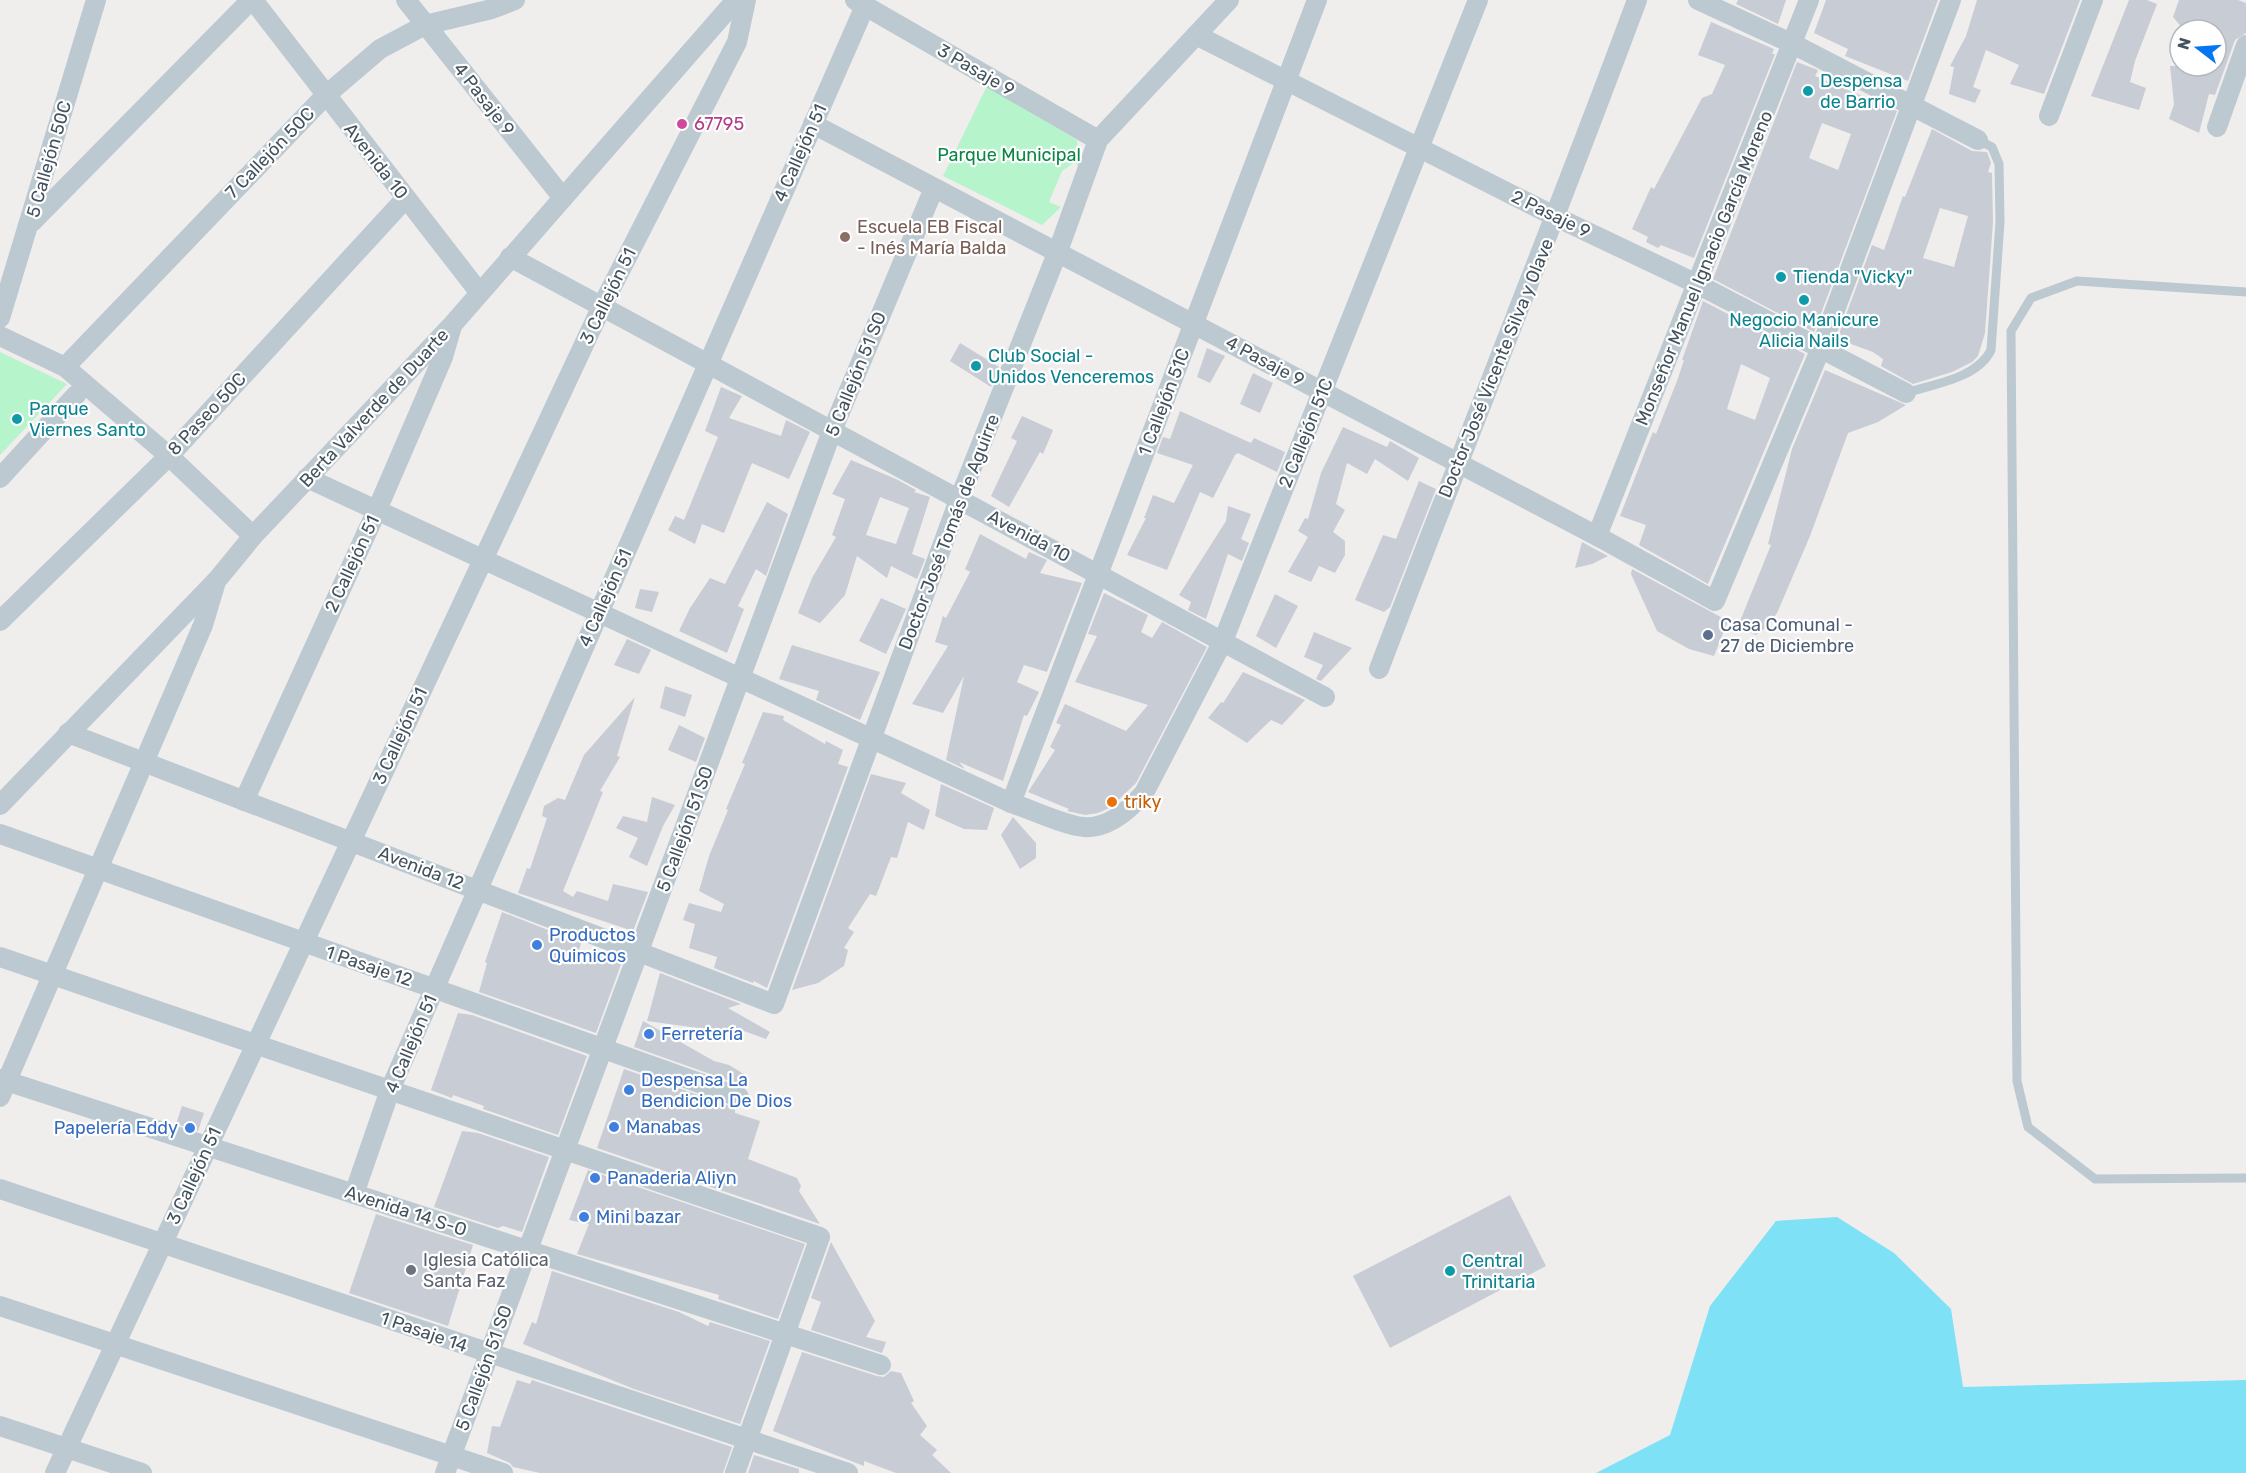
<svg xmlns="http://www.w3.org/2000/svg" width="2246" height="1473" font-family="Rubik,sans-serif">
<rect width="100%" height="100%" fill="#f0eded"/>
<!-- green -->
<g fill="#b6f4cb">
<path d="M987,86L1077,140L1080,169L1075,162L1062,171L1049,202L1061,207L1042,225L943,176Z"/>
<path d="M0,352L67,384L0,455Z"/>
</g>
<!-- water -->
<path fill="#7ee1f5" d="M1837,1217L1894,1253L1951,1309L1963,1387L2246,1380V1473H1596L1670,1435L1710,1306L1776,1221Z"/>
<!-- building -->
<g fill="#c8ccd4" fill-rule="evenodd">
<path d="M1738,0H1786L1778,24L1736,4Z"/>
<path d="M1826,0H1938L1908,81L1845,56L1848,49L1814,33Z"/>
<path d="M1977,0H2080L2044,94L2010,84L2019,65L1986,50L1973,87L1981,90L1975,103L1949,94L1954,67L1950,66L1966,36Z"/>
<path d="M2129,0H2147L2157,4L2135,61L2130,82L2146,88L2139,110L2091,96Z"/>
<path d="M2179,0H2238L2246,3V33L2235,40L2215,95L2209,94L2199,133L2169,119L2174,104L2170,66H2216V30H2184L2173,17Z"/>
<path d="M1711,22L1774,49L1772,54H1775L1694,258L1661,245L1658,248L1646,242L1648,237L1632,229L1651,187L1654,189L1702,98L1712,94L1725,65L1698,55Z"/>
<path d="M1797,62L1818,70L1815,76L1897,111L1814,332L1713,279ZM1822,123L1851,134L1838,170L1809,158Z"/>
<path d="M1932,129L1972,151L1987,152L1991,163L1988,172L1992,173L1993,222L1985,333L1978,356L1972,362L1952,372L1913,384L1881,366L1883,359L1873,352L1837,339L1872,245L1884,250L1903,196L1905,197ZM1940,208L1968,216L1954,267L1923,258Z"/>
<path d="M1703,301L1805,354L1708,584L1639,545L1646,525L1620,516L1646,449L1653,432L1656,434L1677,381L1684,360H1682ZM1741,364L1770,378L1755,420L1727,409Z"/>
<path d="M960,343L999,367L991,387L950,361Z"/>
<path d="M1207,348L1225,356L1210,383L1197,377Z"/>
<path d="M1825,370L1906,405L1878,422L1848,433L1810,536L1777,613L1769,625L1756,635L1738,626L1771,545L1768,544L1792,449Z"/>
<path d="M1253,373L1273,383L1260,413L1240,404Z"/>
<path d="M721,387L742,396L729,418L781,436L786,420L810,432L789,479L752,463L724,533L702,524L695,544L668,530L675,516L684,520L718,437L705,431Z"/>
<path d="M1180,411L1251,443L1254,438L1285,452L1277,472L1238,453L1235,455L1213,498L1200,492L1167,570L1127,555L1146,518H1144L1153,495L1174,503L1193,465L1157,453L1163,437L1170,439Z"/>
<path d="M1022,416L1053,430L1043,454L1040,452L1009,507L991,496L1017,441L1011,438Z"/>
<path d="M1343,427L1387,447L1390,441L1419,458L1408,481L1375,459L1367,474L1347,463L1336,504L1345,510L1333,532L1345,541V555L1335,573L1319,566L1311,582L1288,572L1308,537L1298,531L1305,518L1308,519L1321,473Z"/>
<path d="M851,460L896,479L916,490L914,492L930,497L912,554L925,559L917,579L891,566L887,578L857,556L845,595L820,623L798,613L812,578L836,537L832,535L845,499L832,494ZM880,497L909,508L896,544L866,535Z"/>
<path d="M1419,481L1436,489L1390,607L1384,612L1355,600L1383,535L1396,539Z"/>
<path d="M767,502L788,514L766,576L756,569L738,606L744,609L727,653L679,631L690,608L710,578L725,584Z"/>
<path d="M1228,506L1251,514L1241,539L1249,543L1242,561L1228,554L1206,619L1188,610L1191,602L1179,595L1226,521Z"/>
<path d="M980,534L1026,559L1029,552L1047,560L1040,573L1082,583L1047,672L1024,665L1017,682L1039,692L1027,716L1024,715L1003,781L959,762L965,769L946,760L964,676L943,713L912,704L948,646L935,642L943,616L946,618L970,572L965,569Z"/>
<path d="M1582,542L1591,547L1608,556L1592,564L1575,568Z"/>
<path d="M1632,569L1728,621L1714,656L1689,649L1657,631L1631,574Z"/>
<path d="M640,589L659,592L652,612L635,608Z"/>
<path d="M1104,593L1148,615L1141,632L1152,638L1162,622L1207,647L1136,783L1111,807L1098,813L1085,815L1067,811L1069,809L1028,792L1055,750L1050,747L1061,725L1056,723L1065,704L1126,731L1148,705L1075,682L1097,636L1088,634Z"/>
<path d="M1275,594L1298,606L1276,648L1256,636Z"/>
<path d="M881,598L906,609L886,654L859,641Z"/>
<path d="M1314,632L1352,648L1321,681L1316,679L1323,665L1304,657Z"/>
<path d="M627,639L651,650L639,674L614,665Z"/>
<path d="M792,645L880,672L860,720L816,700L819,691L779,679Z"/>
<path d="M1243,672L1305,700L1282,725L1271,720L1247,743L1208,718L1221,702L1223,703Z"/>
<path d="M665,686L692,695L685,717L660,708Z"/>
<path d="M635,697L617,756L620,757L600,791L603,792L563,891L573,897L577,891L608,901L613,884L648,892L633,931L518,893L527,868L530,869L547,818L542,816L544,806L558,798L565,800L584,755Z"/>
<path d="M763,712L784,716L783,720L825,744L826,741L843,750L838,764L848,767L767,988L754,981L753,983L714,968L717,957L689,948L695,924L683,920L689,903L721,912L724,904L699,891L709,856L728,810L726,809L745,764L742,763Z"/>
<path d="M679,725L705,738L696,762L668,750Z"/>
<path d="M871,774L906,783L901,793L930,810L924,830L908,822L897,858L891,857L876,896L870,894L848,928L854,932L844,948L848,950L844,966L818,983L792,990Z"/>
<path d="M941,784L994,808L987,830L964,829L935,816Z"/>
<path d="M652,797L675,805L663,826L647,866L629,857L638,838L616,828L623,816L647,822Z"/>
<path d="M1013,817L1036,843V858L1020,869L1001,835Z"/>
<path d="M502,912L548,930L547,934L581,943L579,950L623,959L596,1033L479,992L487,963L485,962Z"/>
<path d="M660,973L741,1004L728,1008L770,1032L766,1039L730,1026L727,1032L647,1021Z"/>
<path d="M458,1013L472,1015L587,1056L558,1135L483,1109L484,1106L453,1095L452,1098L431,1090Z"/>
<path d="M643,1021L714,1061L729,1065L747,1076L744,1086L634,1047Z"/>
<path d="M624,1069L735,1108V1113L760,1121L748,1159L797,1178L801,1186L799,1191L820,1224L597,1148Z"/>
<path d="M182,1106L204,1113L198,1131L176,1124Z"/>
<path d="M462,1131L478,1133L549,1157L522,1232L503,1226L498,1228L434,1207Z"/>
<path d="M588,1170L805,1244L778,1319L718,1299L719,1295L577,1254L589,1224L569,1220Z"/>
<path d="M1510,1195L1546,1266L1390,1348L1353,1276Z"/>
<path d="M376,1214L473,1245L448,1326L349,1293Z"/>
<path d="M831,1242L875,1321L866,1337L886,1342L882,1353L811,1330L821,1302L811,1298Z"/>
<path d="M552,1271L679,1312L708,1326L710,1322L770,1341L740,1424L634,1389L523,1344L532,1322L536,1324Z"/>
<path d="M802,1352L877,1376L884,1377L891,1371L901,1373L914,1401L911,1403L927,1426L920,1435L937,1450L932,1455L951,1473H896L864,1461V1466L773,1431Z"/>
<path d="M517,1380L530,1384L532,1380L732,1447L723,1473H540L513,1467L510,1463L487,1453L492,1426L500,1427Z"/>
<path d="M754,1455L799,1469V1473H748Z"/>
</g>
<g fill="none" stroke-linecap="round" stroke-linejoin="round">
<!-- service -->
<g stroke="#bcc9d1" stroke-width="9">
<path d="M2246,292L2077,281L2031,298L2011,331L2017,1081L2028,1127L2095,1179L2246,1178"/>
<path d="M1906,393C1934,384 1978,378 1991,350L2000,222L1999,164L1992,147L1978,140"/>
</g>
<!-- minor -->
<g stroke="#bcc9d1" stroke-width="20">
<path d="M253,0L479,292"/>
<path d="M406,0L563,198"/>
<path d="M855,0L1098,140"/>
<path d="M1698,0L1793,44L1978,140"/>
<path d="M1196,35L1556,217L1697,284L1906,393"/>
<path d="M2049,116L2093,0"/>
<path d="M813,124L1597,536L1715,601L1820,350L1951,0"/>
<path d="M2217,127L2246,45"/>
<path d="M32,222L251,0"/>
<path d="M510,257L1325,697"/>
<path d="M0,318L96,0"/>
<path d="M0,336L65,367L169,456L253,536"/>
<path d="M65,367L325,96L380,49L425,25L492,9L515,0"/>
<path d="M0,478L76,395"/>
<path d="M307,478L1011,803C1030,809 1066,826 1084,827C1108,829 1130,809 1144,793L1223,641L1478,0"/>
<path d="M1597,536L1809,0"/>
<path d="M0,621L169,456L405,199"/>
<path d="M1379,669C1464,445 1554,224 1637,0"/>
<path d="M68,733L774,1004L959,500L1058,251L1098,140L1229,0"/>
<path d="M244,801L377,510L443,357L452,326"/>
<path d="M1011,803L1317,0"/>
<path d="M0,805L217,580L253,536L453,324L736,0"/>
<path d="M0,834L739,1097"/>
<path d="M0,957L820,1237L735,1473"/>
<path d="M0,1079L881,1365"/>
<path d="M0,1097L203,625L215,585"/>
<path d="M0,1189L848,1473"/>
<path d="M354,1194L390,1090L865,6"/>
<path d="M0,1306L503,1473"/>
<path d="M0,1426L142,1473"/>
<path d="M55,1473L602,306L737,42L746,0"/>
<path d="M445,1473L832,431L934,188"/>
</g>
</g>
<!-- markers -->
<g fill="#0f9aa8" stroke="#fff" stroke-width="2">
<circle cx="1808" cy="91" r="6"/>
<circle cx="1781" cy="277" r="6"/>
<circle cx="1804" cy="300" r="6"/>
<circle cx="976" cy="366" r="6"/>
<circle cx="17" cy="419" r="6"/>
<circle cx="1450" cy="1271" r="6"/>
</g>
<circle fill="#d1479c" stroke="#fff" stroke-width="2" cx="682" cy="124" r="6"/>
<circle fill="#8d6e63" stroke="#fff" stroke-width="2" cx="845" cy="237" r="6"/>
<circle fill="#5c6f8a" stroke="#fff" stroke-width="2" cx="1708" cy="635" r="6"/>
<circle fill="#e8710a" stroke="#fff" stroke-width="2" cx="1112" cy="802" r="6"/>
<g fill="#3f7fe0" stroke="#fff" stroke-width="2">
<circle cx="537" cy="945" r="6"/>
<circle cx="649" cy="1034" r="6"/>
<circle cx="629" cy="1090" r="6"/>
<circle cx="614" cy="1127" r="6"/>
<circle cx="190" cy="1128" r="6"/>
<circle cx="595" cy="1178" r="6"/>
<circle cx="584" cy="1217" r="6"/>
</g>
<circle fill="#6b7280" stroke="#fff" stroke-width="2" cx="411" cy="1270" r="6"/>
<g text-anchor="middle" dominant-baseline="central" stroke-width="4.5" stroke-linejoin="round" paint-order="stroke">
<!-- street labels -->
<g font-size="18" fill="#43525d" stroke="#fff">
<text transform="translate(976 70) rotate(30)">3 Pasaje 9</text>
<text transform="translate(484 99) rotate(52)">4 Pasaje 9</text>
<text transform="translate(270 153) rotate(-46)">7 Callejón 50C</text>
<text transform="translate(800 153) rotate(-66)">4 Callejón 51</text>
<text transform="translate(49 159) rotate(-74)">5 Callejón 50C</text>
<text transform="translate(376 161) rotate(52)">Avenida 10</text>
<text transform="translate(1551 214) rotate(26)">2 Pasaje 9</text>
<text transform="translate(1704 268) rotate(-68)">Monseñor Manuel Ignacio García Moreno</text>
<text transform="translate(608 296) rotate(-64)">3 Callejón 51</text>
<text transform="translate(1265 361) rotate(28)">4 Pasaje 9</text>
<text transform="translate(1496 368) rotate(-68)">Doctor José Vicente Silva y Olave</text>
<text transform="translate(856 374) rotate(-68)">5 Callejón 51 SO</text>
<text transform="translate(1164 402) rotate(-69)">1 Callejón 51C</text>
<text transform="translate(374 408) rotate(-47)">Berta Valverde de Duarte</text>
<text transform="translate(207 414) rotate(-47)">8 Paseo 50C</text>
<text transform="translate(1306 433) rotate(-68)">2 Callejón 51C</text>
<text transform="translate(949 532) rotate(-69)">Doctor José Tomás de Aguirre</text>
<text transform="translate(1029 536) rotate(28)">Avenida 10</text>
<text transform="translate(352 564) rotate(-65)">2 Callejón 51</text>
<text transform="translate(605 598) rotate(-66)">4 Callejón 51</text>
<text transform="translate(400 736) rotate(-65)">3 Callejón 51</text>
<text transform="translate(685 829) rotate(-70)">5 Callejón 51 SO</text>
<text transform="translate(421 868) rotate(21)">Avenida 12</text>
<text transform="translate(369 966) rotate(19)">1 Pasaje 12</text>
<text transform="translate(411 1044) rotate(-67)">4 Callejón 51</text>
<text transform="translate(194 1176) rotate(-65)">3 Callejón 51</text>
<text transform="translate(406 1211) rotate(18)">Avenida 14 S-O</text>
<text transform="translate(424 1332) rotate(19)">1 Pasaje 14</text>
<text transform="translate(484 1368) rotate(-70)">5 Callejón 51 SO</text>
</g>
<!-- culture labels -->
<g font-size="18" fill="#0d838f" stroke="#fff" text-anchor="start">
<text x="1820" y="81">Despensa<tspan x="1820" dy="21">de Barrio</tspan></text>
<text x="1793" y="277">Tienda "Vicky"</text>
<text x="1804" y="320" text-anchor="middle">Negocio Manicure<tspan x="1804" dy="21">Alicia Nails</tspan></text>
<text x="988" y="356">Club Social -<tspan x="988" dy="21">Unidos Venceremos</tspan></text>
<text x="29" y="409">Parque<tspan x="29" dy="21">Viernes Santo</tspan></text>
<text x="1462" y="1261">Central<tspan x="1462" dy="21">Trinitaria</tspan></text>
</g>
<!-- hotel labels -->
<g font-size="18" fill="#b23c85" stroke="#fff" text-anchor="start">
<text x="694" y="124">67795</text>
</g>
<!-- park labels -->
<g font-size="18" fill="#0c8645" stroke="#fff">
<text x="1009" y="155">Parque Municipal</text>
</g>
<!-- education labels -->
<g font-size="18" fill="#785e54" stroke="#fff" text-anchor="start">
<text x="857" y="227">Escuela EB Fiscal<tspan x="857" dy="21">- Inés María Balda</tspan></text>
</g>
<!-- service labels -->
<g font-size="18" fill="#4e5e75" stroke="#fff" text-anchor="start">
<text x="1720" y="625">Casa Comunal -<tspan x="1720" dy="21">27 de Diciembre</tspan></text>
</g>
<!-- food labels -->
<g font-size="18" fill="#c56008" stroke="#fff" text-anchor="start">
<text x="1124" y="802">triky</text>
</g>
<!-- shop labels -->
<g font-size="18" fill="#366cbe" stroke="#fff" text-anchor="start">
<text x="549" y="935">Productos<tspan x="549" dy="21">Quimicos</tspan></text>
<text x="661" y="1034">Ferretería</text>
<text x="641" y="1080">Despensa La<tspan x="641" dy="21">Bendicion De Dios</tspan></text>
<text x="626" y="1127">Manabas</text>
<text x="178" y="1128" text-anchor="end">Papelería Eddy</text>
<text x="607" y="1178">Panaderia Aliyn</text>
<text x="596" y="1217">Mini bazar</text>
</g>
<!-- worship labels -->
<g font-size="18" fill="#5b616d" stroke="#fff" text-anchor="start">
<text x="423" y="1260">Iglesia Católica<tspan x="423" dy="21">Santa Faz</tspan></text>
</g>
</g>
<!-- north arrow -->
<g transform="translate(2198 48) rotate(287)"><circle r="28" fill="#ffffff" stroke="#b4babe" stroke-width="1.5"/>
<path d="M0-4.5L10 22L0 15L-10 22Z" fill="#0575f2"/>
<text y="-9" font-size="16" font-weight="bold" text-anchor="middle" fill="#43525d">N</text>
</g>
</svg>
